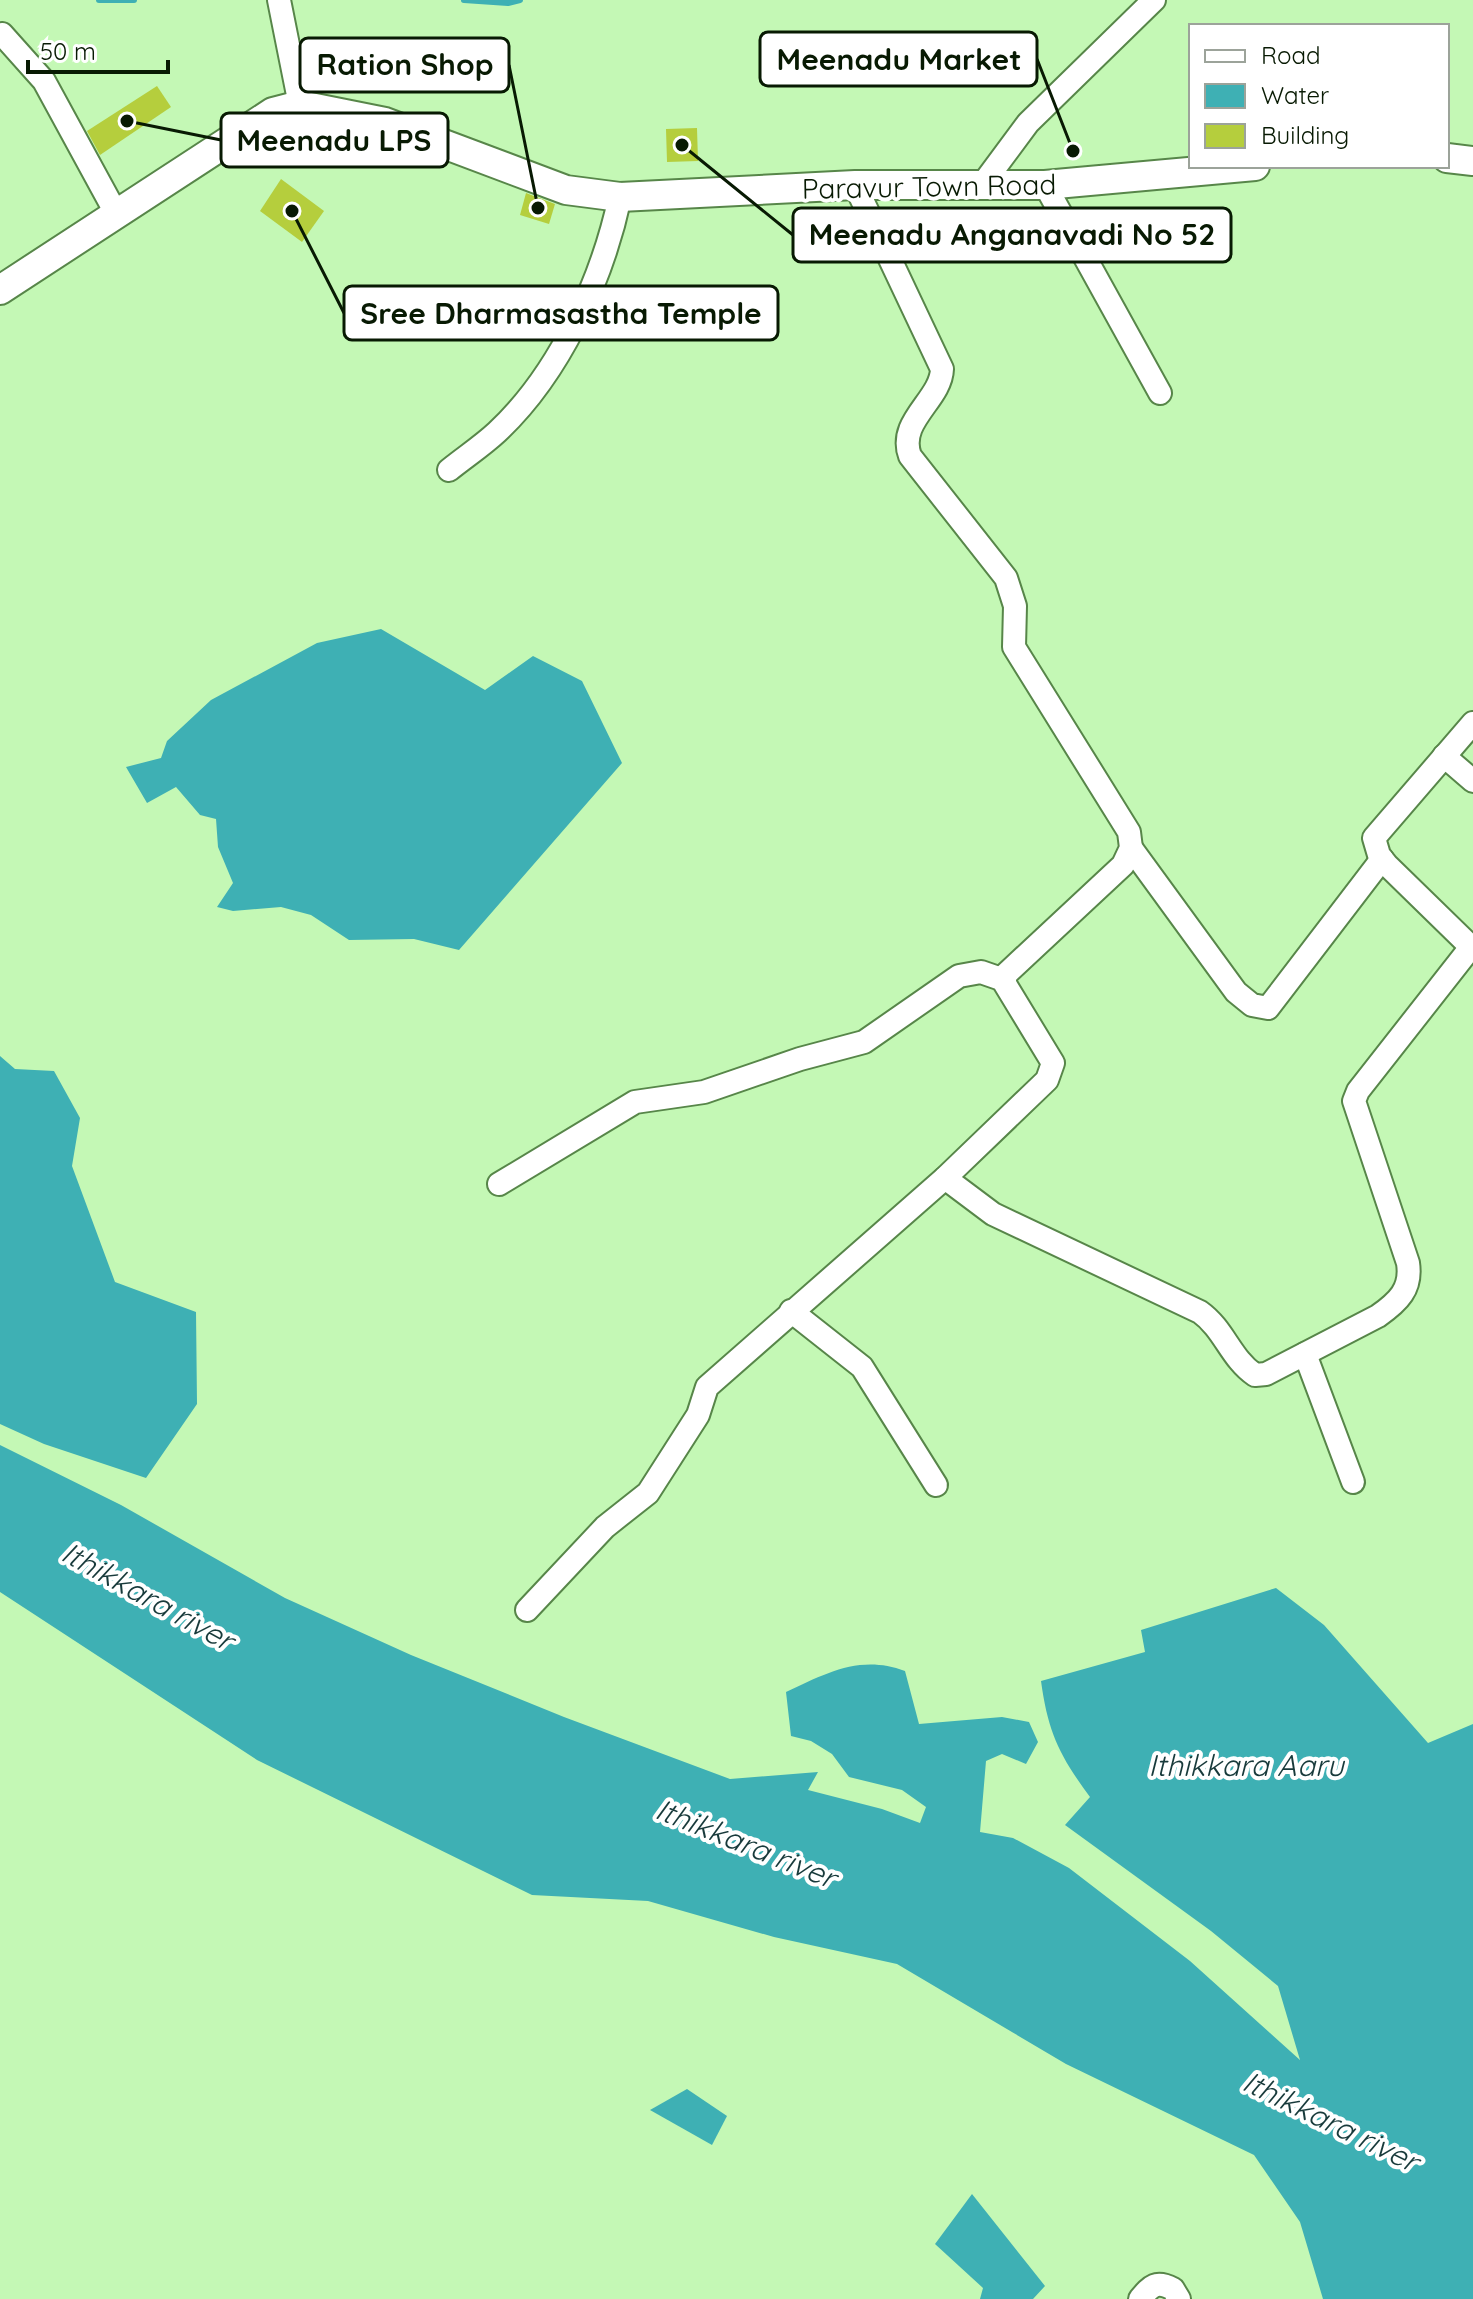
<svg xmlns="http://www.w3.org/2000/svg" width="1473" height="2299" font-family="Quicksand,sans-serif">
<rect width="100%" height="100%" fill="#c4f8b5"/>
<!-- water -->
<g fill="#3eb0b4">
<path d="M381,629L485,690L533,656L582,681L622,763L459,950L414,939L349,940L311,915L281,907L233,911L217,907L233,883L218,847L216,819L200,815L176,787L147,803L126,767L161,758L167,741L211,700L317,643Z"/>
<path d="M0,1056L15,1069L54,1071L80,1118L72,1166L115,1282L196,1312L197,1404L146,1478L44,1444L0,1424Z"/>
<path d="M0,1445L121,1505L285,1598L411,1655L564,1717L730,1779L818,1772L808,1790L882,1809L920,1823L926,1807L902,1790L849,1777L832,1754L811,1741L791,1736L786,1692C826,1673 861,1654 905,1671L919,1724L1002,1717L1029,1722L1038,1742L1026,1764L1002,1754L986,1761L980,1832L1013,1838L1069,1868L1190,1961L1300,2060L1278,1986L1211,1931L1065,1825L1090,1797C1059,1755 1048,1732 1041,1681L1145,1652L1141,1630L1276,1588L1324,1625L1428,1743L1473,1724V2299H1323L1300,2222L1254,2155L1066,2064L897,1964L774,1937L648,1901L532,1895L257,1760L0,1592Z"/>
<path d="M687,2089L727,2116L712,2145L650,2110Z"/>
<path d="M972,2194L1045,2286L1033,2299H980L983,2288L935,2244Z"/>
</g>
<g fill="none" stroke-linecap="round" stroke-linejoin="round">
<!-- stream -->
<g stroke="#3eb0b4" stroke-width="6">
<path d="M99,0H134"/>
<path d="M464,0L508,3L520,0"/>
</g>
</g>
<!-- building -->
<g fill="#b5ce3d">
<path d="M157,86L171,107L100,155L87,131Z"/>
<path d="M697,128L698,161L667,162L666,129Z"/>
<path d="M281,179L324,211L302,242L260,211Z"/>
<path d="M526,193L555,204L549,224L520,215Z"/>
</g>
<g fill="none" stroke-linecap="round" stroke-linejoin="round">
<defs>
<g id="minor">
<path d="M279,0L300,105"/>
<path d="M2,34L44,81L117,215"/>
<path d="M982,185L1028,123L1154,0"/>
<path d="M1045,185L1160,393"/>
<path d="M449,470C465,457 482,446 497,432C560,373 602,280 620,197"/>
<path d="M1473,723L1374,838L1379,855L1387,865L1473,949"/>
<path d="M1444,756L1473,781"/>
<path d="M1131,848L1236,992L1252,1005L1268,1008L1382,859"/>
<path d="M945,1178L993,1214L1200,1312C1224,1329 1231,1359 1255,1375L1266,1374L1378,1316C1398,1302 1412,1289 1408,1263L1354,1101L1358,1091L1471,947"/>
<path d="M499,1184L635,1102L704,1092L800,1059L864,1042L959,976L981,972L1004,980"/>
<path d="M791,1311L862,1367L936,1485"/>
<path d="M1305,1354L1353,1482"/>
<path d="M527,1610L605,1527L648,1493L698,1415L707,1387L945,1178L1047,1080L1053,1063L1005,984V975L1123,865L1131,848L1129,832L1014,647L1015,606L1006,578L910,456C897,421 941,400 942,369L855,185"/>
<path d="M1140,2299C1151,2286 1156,2280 1173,2289L1179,2299"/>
</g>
<g id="major">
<path d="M1447,158L1473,161"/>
<path d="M0,290L273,112L300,105L385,122L566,190L620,197L855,185H1045L1255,166"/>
</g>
</defs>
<!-- minor casing -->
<use href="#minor" stroke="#578649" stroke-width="26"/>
<!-- major casing -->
<use href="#major" stroke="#578649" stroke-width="32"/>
<!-- minor -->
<use href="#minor" stroke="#fff" stroke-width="22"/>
<!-- major -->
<use href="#major" stroke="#fff" stroke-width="28"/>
</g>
<g text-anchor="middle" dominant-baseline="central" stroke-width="8" stroke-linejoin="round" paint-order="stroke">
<!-- street labels -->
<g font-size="28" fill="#081a03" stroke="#fff">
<text transform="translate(929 186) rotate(-1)">Paravur Town Road</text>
</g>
<!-- water labels -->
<g font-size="30" font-style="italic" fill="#183a3b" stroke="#fff">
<text transform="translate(148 1596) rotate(29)">Ithikkara river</text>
<text x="1246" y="1765">Ithikkara Aaru</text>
<text transform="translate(746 1843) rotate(22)">Ithikkara river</text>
<text transform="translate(1331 2121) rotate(26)">Ithikkara river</text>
</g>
</g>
<!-- callouts -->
<path fill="none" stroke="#081a03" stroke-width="3" d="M1073 151L1037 59M538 208L509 65M127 121L221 140M682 145L793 235M292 211L344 313"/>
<g fill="#081a03" stroke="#fff" stroke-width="3">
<circle cx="1073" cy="151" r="8"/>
<circle cx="538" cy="208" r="8"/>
<circle cx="127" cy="121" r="8"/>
<circle cx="682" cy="145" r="8"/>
<circle cx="292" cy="211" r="8"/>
</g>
<g fill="#fff" stroke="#081a03" stroke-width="3">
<rect x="760" y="32" width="277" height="54" rx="8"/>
<rect x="300" y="38" width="209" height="54" rx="8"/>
<rect x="221" y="113" width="227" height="54" rx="8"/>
<rect x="793" y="208" width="438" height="54" rx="8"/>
<rect x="344" y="286" width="434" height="54" rx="8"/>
</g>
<g font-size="30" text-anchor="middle" font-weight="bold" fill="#081a03">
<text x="899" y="70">Meenadu Market</text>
<text x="405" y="75">Ration Shop</text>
<text x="334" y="151">Meenadu LPS</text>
<text x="1012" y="245">Meenadu Anganavadi No 52</text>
<text x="561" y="324">Sree Dharmasastha Temple</text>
</g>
<!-- legend -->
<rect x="1189" y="24" width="260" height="144" fill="#ffffff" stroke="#9ca39a" stroke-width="2"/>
<rect x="1205" y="50" width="40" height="12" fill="#ffffff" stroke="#9ca39a" stroke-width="2"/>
<text x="1261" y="64" font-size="24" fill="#081a03">Road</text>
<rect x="1205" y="84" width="40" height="24" fill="#3eb0b4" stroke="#9ca39a" stroke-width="2"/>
<text x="1261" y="104" font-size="24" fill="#081a03">Water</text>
<rect x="1205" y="124" width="40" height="24" fill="#b5ce3d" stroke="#9ca39a" stroke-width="2"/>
<text x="1261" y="144" font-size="24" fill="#081a03">Building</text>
<!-- scale -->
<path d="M28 60v12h140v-12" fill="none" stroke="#081a03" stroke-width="4"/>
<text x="40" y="60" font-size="24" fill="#081a03" stroke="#ffffff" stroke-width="6" paint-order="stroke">50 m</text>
</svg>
